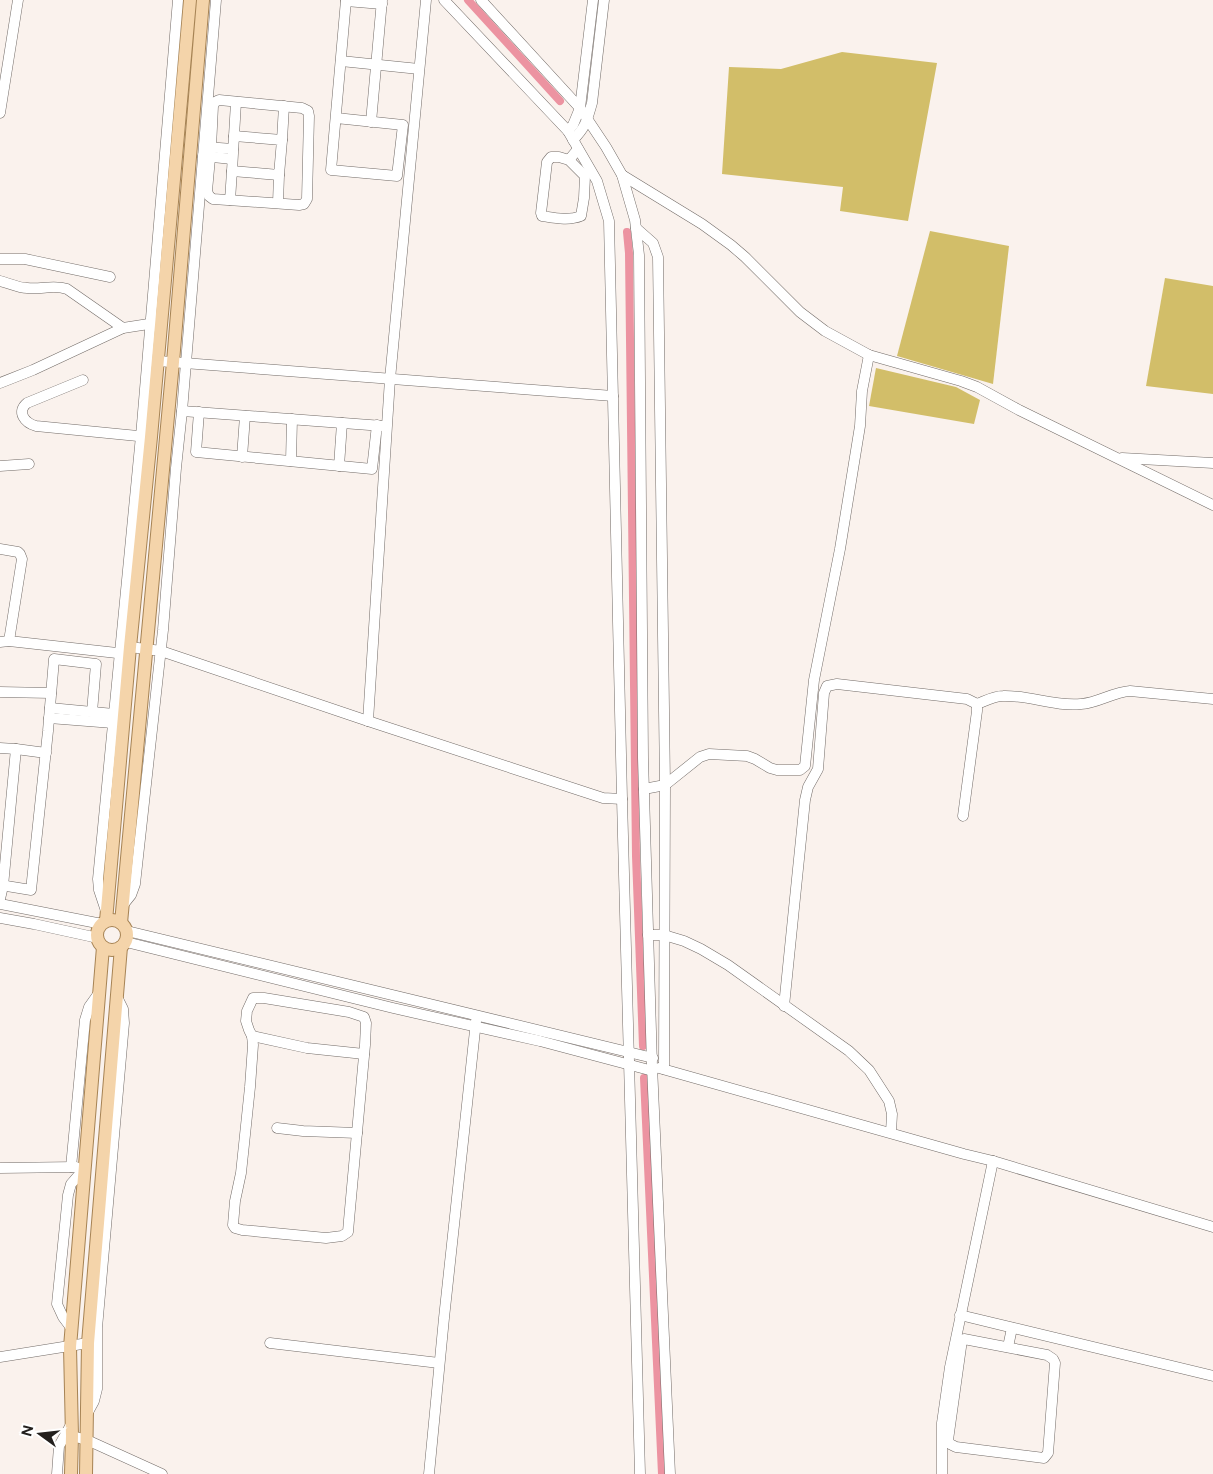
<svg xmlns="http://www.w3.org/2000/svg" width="1213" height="1474" font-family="'Public Sans',sans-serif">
<rect width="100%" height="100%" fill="#faf2ed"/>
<!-- forest -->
<g fill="#d2be69">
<path d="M842,52L937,63L908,221L840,211L843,187L722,174L729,67L781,69Z"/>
<path d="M930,231L1009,246L993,384L897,356Z"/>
<path d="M1165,278L1213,286V394L1146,386Z"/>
<path d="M876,368L956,387L980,400L974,424L869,406Z"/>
</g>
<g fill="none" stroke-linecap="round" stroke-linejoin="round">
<!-- canal -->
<g stroke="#ec93a1" stroke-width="8">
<path d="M468,0L560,101"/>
<path d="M627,232L629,253L636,856L643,1046"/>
<path d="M644,1078L662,1474"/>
</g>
<defs>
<g id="minor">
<path d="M426,0L390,379L368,721L603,798L622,799"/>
<path d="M444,0L568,131L597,181L609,221L622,799L640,1474"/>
<path d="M481,0L580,108L606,147L622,175L635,220L639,255L643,758L652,1066L670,1474"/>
<path d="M346,1L382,4"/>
<path d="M341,61L419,69"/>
<path d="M219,100L302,108L308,111L309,116L307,199L304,204L299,205L213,199L209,196L207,191L211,147L213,106L215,102Z"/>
<path d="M0,113L18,0"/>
<path d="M336,118L403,125L397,176L331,170L346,0"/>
<path d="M371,122L382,0"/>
<path d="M568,131L573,125L580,108L593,0"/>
<path d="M234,136L282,140L279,175L232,171Z"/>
<path d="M234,136L236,102"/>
<path d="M282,140L284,106"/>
<path d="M573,140C586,127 587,120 592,103L604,0"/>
<path d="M205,147L233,149"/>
<path d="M203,156L232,159"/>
<path d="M569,160L559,157H551L547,162L541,213L542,216C555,218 569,221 581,216L584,198L585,176L569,160L578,149"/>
<path d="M622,175L702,224L731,245L745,257L800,312L825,331L869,355L961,381L977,387L1019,410L1213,505"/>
<path d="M230,200L232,171"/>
<path d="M278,203L279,175"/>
<path d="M636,228L653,243L658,257L665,785L664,1069"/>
<path d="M0,259H25L110,277"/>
<path d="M0,281C9,283 18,288 27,288C41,290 53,284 67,289L123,328"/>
<path d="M158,361L613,396"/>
<path d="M83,380L27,403C16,412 25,423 36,426L148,437"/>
<path d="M0,383L33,370L123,328L155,323"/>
<path d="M182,411L383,426"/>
<path d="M199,412L196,452L372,469L377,425"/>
<path d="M242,457L245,416"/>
<path d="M1122,458L1213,463"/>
<path d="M291,461L292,419"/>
<path d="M0,466L29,464"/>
<path d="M339,466L342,423"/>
<path d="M0,549L18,552L20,554L22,559L9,641"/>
<path d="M0,642L9,641L126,654"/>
<path d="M130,647L161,651L368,721"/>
<path d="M0,692L51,693"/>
<path d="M977,704C985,701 994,696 1003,696C1029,695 1055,707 1081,704C1098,703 1113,692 1130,691L1213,699"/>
<path d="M50,708L114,714"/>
<path d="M49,718L113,723"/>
<path d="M0,748L16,749L3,886L0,899"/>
<path d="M16,749L46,753"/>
<path d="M644,789L665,785L700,757L709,754L747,756L755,759L770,768L777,770H800L805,766L814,680L840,549L860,426L862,391L869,355"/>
<path d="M0,885L31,890L48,731L54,659L96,664L92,712"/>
<path d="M0,904L102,924"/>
<path d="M123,905L131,895L135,884L163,630L176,468L182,411L216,0"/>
<path d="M106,911L99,890L98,879L141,436L178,0"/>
<path d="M0,918L34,924L98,938"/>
<path d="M127,931L653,1058"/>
<path d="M648,935H664L684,941L701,949L728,965L849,1051L869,1070L889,1101L892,1114L891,1132"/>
<path d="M126,942L393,1008L540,1041L653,1071"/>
<path d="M253,998H264L349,1012L364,1017L366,1023L365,1045L349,1220L348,1232L342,1236L326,1238L242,1230L235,1228L233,1225L235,1201L241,1173L250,1087L253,1045L252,1036L249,1030L246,1021L247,1011Z"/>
<path d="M784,1006L805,800L808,787L818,769L824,693L827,686L837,684L967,699L977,704V711L963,816"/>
<path d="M252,1036L307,1048L364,1054"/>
<path d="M659,1068L964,1154L993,1161L1213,1227"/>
<path d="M277,1128L303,1131L357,1133"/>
<path d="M71,1167L85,1020L89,1007L99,993"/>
<path d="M0,1168L76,1167"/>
<path d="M960,1315L1213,1376"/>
<path d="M72,1329L63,1317L57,1304L68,1195L71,1184L84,1169"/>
<path d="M964,1339L1047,1355L1053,1359L1055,1363L1048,1453L1044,1458L956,1447L950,1444L948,1440L962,1340Z"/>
<path d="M270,1343L439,1363"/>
<path d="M1008,1347L1012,1328"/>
<path d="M0,1357L88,1343"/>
<path d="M88,1412L94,1401L97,1389V1328L124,1023L123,1009L117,997"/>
<path d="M72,1436L87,1440L162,1474"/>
<path d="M57,1474L59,1446L72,1423"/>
<path d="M429,1474L444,1318L476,1021"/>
<path d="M942,1474V1423L950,1367L993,1161"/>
</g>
<g id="major">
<circle cx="112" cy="935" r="15"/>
<path d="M106,921L130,647L151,437L190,0"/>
<path d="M121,923L173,362L203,0"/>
<path d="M71,1474L72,1436L70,1347L103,947"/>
<path d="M86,1474L88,1343L121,947"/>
</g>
</defs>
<!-- minor casing -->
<use href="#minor" stroke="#726b67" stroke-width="11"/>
<!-- major casing -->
<use href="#major" stroke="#a68354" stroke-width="14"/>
<!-- minor -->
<use href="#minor" stroke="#fff" stroke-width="10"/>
<!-- major -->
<use href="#major" stroke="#f4d4aa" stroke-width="12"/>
</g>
<!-- north arrow -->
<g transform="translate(40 1434) rotate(285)" stroke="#ffffff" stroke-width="4" paint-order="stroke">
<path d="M0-4L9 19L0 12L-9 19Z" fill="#23201e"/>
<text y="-8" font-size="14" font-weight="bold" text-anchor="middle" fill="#23201e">N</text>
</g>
</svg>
